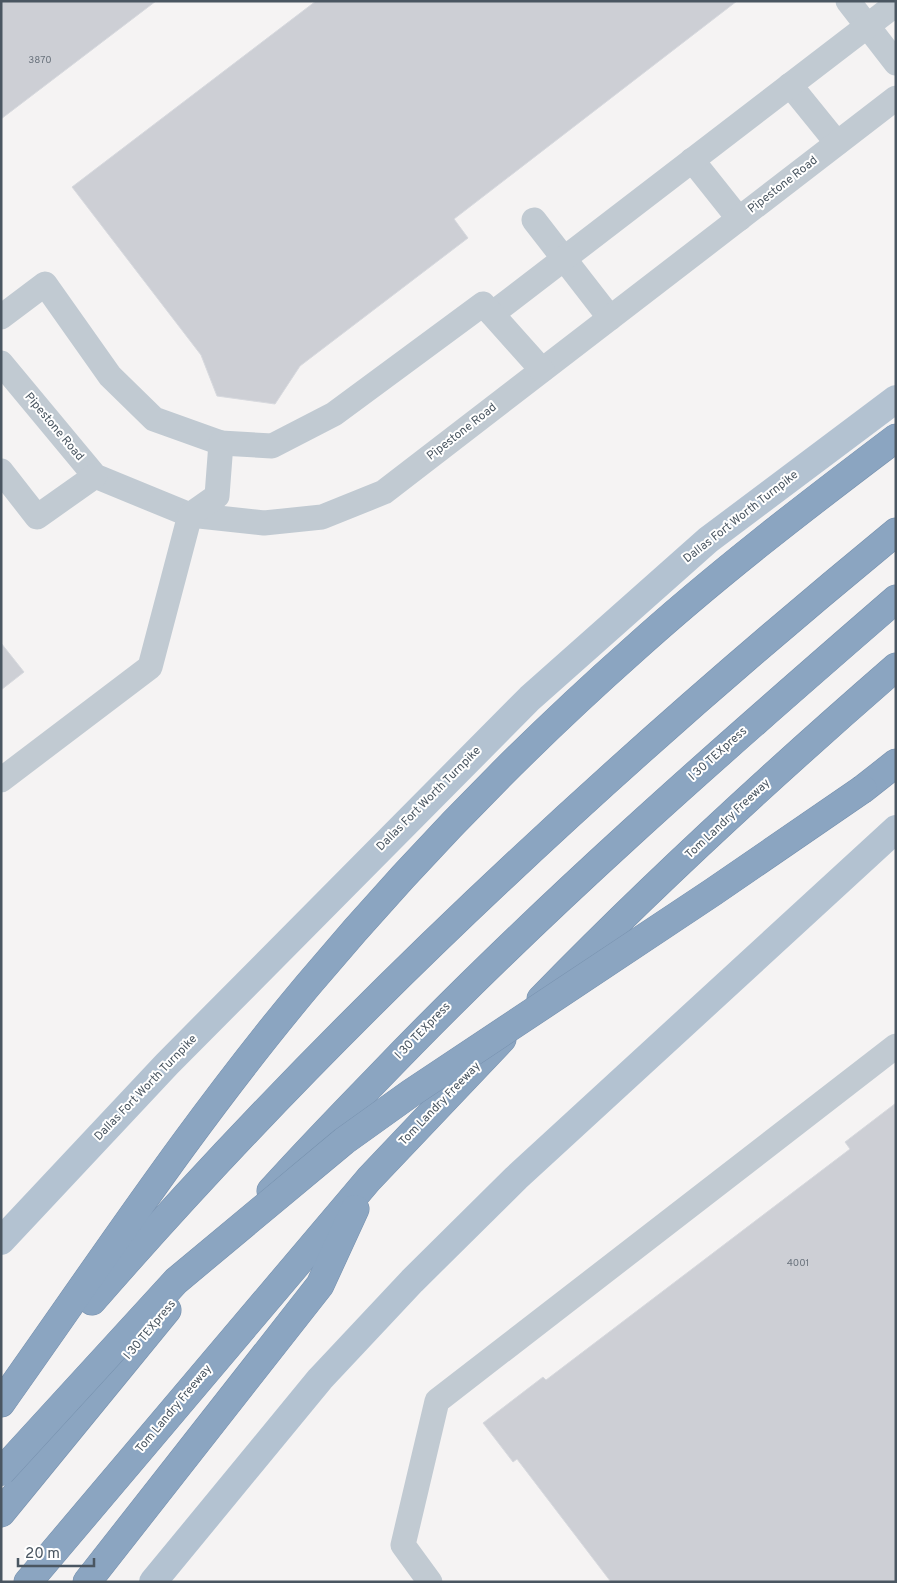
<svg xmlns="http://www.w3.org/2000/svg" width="897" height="1583" font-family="Overpass,sans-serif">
<rect width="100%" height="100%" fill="#f5f3f3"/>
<!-- building -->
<g fill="#cdcfd5" stroke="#d7d9de">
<path d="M1,1H156L1,119Z"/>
<path d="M316,1H737L454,219L468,238L300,366L275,404L217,396L201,355L72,187Z"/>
<path d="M1,643L24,672L1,690Z"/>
<path d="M896,1103V1582H611L517,1459L513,1462L483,1423L543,1377L546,1380L850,1149L845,1142Z"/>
</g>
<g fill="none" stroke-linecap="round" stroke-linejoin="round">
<defs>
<g id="highway">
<path d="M863,789L896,763"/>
<path d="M541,999C654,883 774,773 896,667"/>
<path d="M271,1191C306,1152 342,1115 378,1078C541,908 718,753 896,599"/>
<path d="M92,1301C336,1021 610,767 896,532"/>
<path d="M1,1403C101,1262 197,1117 308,985C408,866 516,754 632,651C716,575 806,506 896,438"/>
<path d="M1,1513L167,1310"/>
<path d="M28,1582L369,1179L502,1039"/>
<path d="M87,1582L320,1285L355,1209"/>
</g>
</defs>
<!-- highway casing -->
<use href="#highway" stroke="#7690ad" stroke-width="29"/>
<!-- minor -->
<g stroke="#c1cad2" stroke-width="25">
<path d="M848,1L896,63"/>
<path d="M790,85L837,143"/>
<path d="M692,160L739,219"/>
<path d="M534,220L610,318"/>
<path d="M492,314L896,4"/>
<path d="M1,317L45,284L110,376L154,419L221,443"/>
<path d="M1,363L95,476L190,515L264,523L322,517L384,492L896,98"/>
<path d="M1,471L37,517L95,476"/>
<path d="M1,780L150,667L190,515L217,496L221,443L272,446L334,414L483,304L542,370"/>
<path d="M430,1582L403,1545L437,1401L896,1046"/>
</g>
<!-- major -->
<g stroke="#b3c2d1" stroke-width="28">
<path d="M1,1241L167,1064L530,698L708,540L896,399"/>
<path d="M153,1582L320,1379L412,1281L516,1178L896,829"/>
</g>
<!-- highway -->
<use href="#highway" stroke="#8ba5c1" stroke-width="28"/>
<defs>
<path id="highway-bridge" d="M1,1472L176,1281L344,1141L411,1093L713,892L863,789"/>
</defs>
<!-- highway-bridge casing -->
<use href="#highway-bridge" stroke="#7690ad" stroke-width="29" stroke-linecap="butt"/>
<!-- highway-bridge -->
<use href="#highway-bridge" stroke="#8ba5c1" stroke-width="28"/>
</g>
<g text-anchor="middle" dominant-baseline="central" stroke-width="4" stroke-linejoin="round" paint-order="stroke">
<!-- number labels -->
<g font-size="10" fill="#6b747e">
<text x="40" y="60">3870</text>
<text x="798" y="1263">4001</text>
</g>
<!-- street labels -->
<g font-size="12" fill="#4a5661" stroke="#fff">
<text transform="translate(783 185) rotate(-38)">Pipestone Road</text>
<text transform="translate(54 427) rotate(50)">Pipestone Road</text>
<text transform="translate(462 432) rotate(-38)">Pipestone Road</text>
<text transform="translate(741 517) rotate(-38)">Dallas Fort Worth Turnpike</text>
<text transform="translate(718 754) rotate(-42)">I 30 TEXpress</text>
<text transform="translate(429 799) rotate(-45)">Dallas Fort Worth Turnpike</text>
<text transform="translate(728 819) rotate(-43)">Tom Landry Freeway</text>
<text transform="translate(423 1031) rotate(-46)">I 30 TEXpress</text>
<text transform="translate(146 1088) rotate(-46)">Dallas Fort Worth Turnpike</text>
<text transform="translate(440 1104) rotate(-46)">Tom Landry Freeway</text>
<text transform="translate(150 1330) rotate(-50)">I 30 TEXpress</text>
<text transform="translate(174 1409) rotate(-50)">Tom Landry Freeway</text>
</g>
</g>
<!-- border -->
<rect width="897" height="1583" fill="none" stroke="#4a5661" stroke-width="5"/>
<!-- scale -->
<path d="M18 1558v8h76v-8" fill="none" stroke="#4a5661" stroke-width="2.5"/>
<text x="25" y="1558" font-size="15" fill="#4a5661" stroke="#ffffff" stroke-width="4" paint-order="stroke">20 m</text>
</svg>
